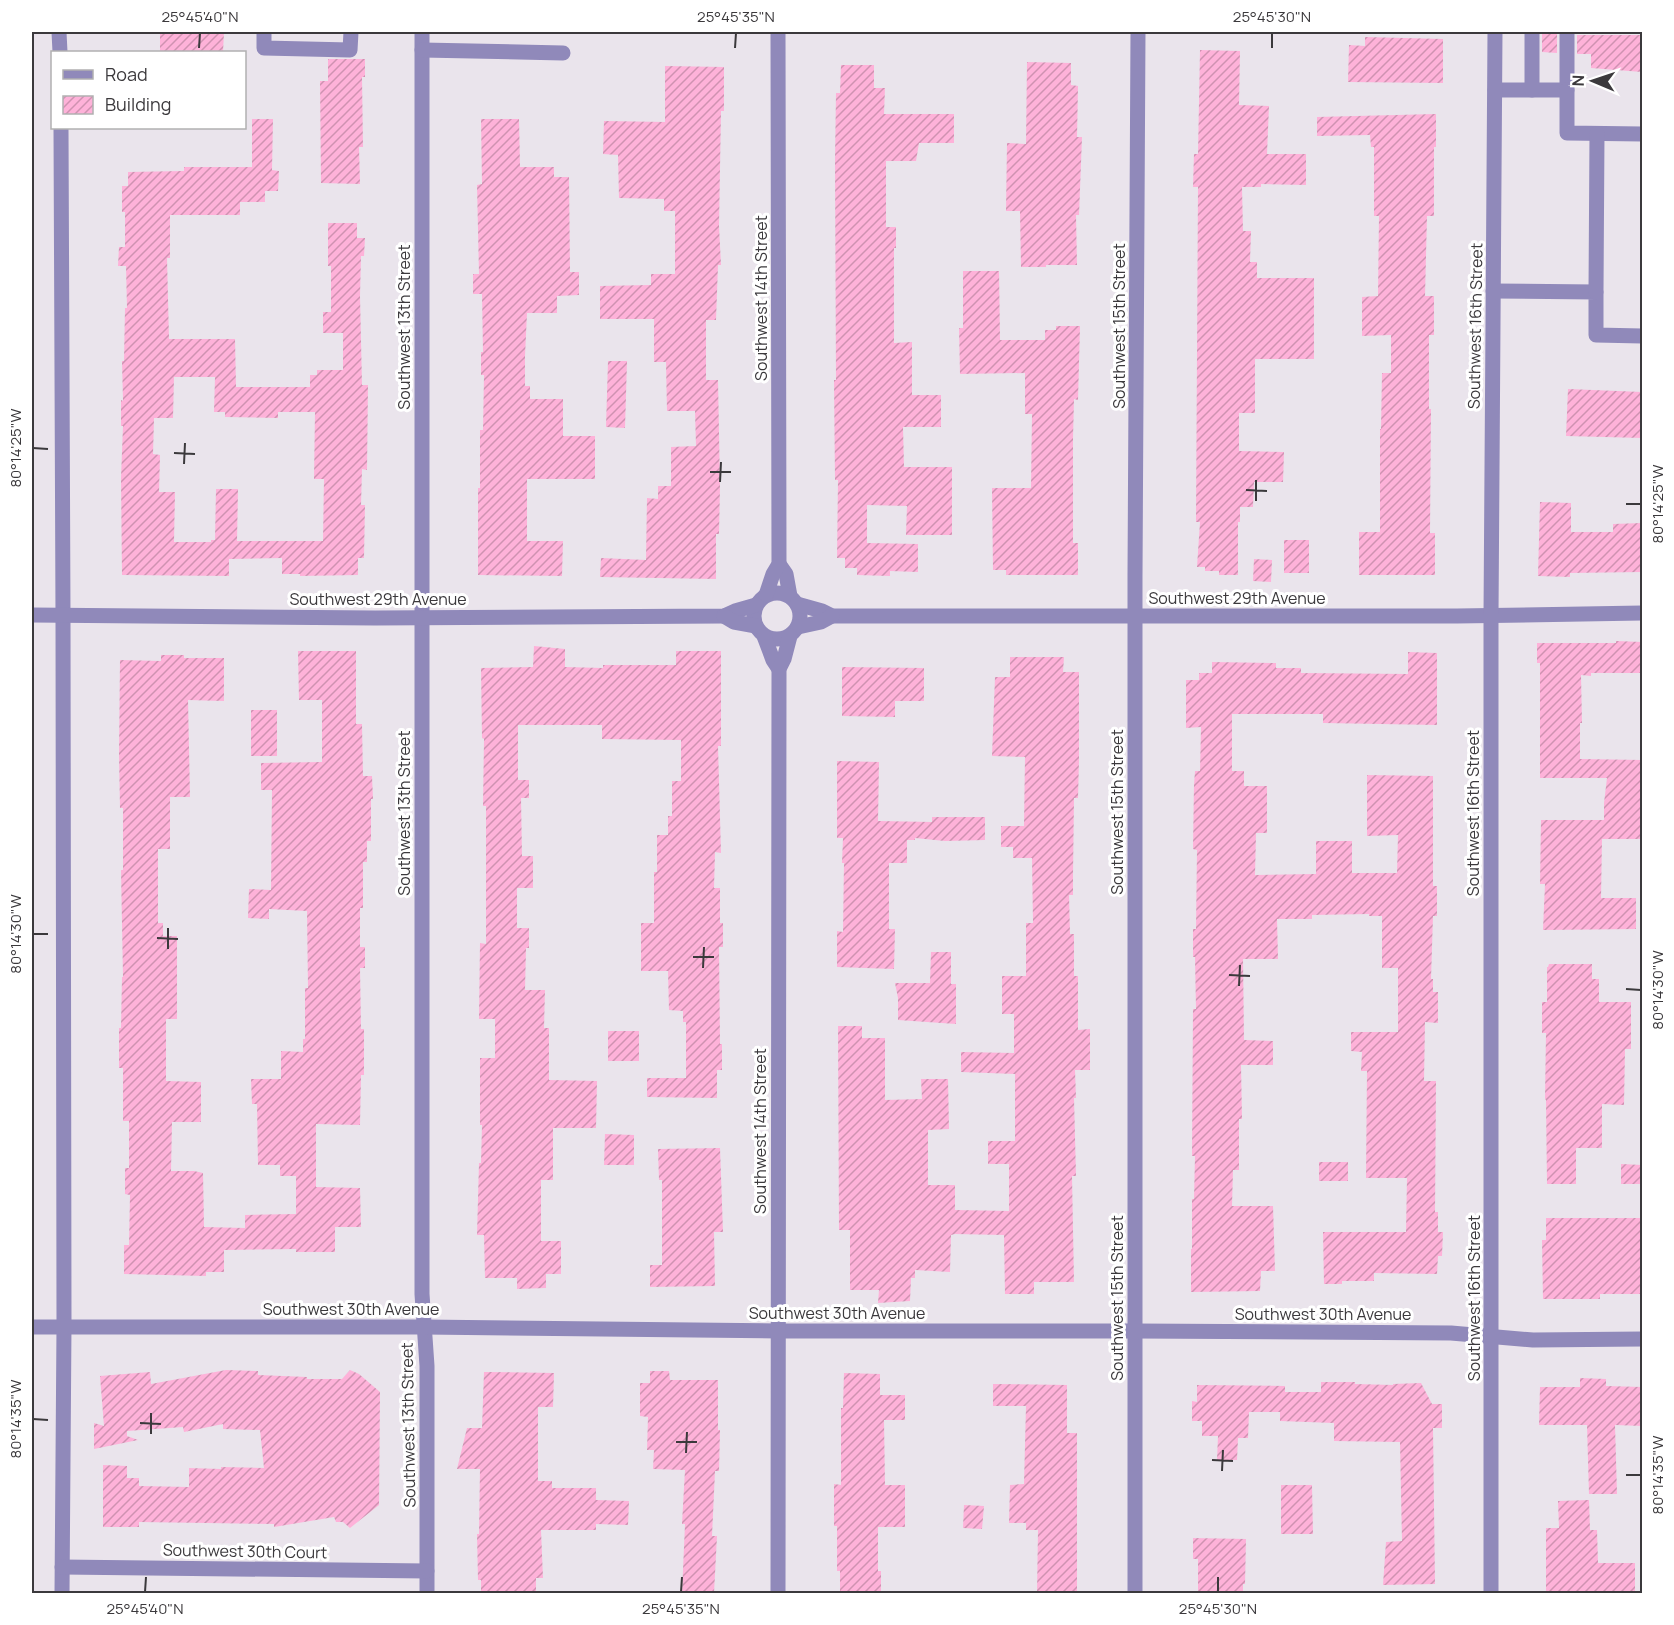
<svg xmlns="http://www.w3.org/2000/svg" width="1674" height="1625" font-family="Manrope,sans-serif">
<defs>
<pattern id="building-hatch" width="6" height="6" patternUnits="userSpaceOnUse" patternTransform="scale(1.5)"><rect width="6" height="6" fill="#feb2d9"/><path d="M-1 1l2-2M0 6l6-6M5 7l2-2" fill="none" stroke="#cf92b1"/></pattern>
</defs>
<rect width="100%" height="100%" fill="#eae4ec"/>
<!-- building -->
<g fill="url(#building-hatch)" fill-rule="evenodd">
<path d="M160,32H224L223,52H160Z"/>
<path d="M1542,32H1557V53L1542,52Z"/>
<path d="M1577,35H1642V72L1591,68V54H1577Z"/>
<path d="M1365,37L1443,39V83L1348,82L1349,45L1365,46Z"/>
<path d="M1200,50L1240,51L1239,105L1269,106L1267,154H1306V185L1261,184V187H1242L1243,231H1251L1250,262H1257V278H1314V359H1255V413H1239V451L1284,452L1283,482H1254L1253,507H1240V522H1238V575H1219V571H1205V567H1197L1200,522H1196L1198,187H1193L1194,154H1198Z"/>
<path d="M328,59H365V77H362L363,147H359L360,184L321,183L320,81H328Z"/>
<path d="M1027,62L1071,63V85L1078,86L1077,137H1082L1079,215H1076L1077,265H1046V267H1021L1020,211H1006L1007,143L1026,144Z"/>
<path d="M841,65H874V88H885L884,114H954V143H919L916,161H886V227H896V248H894V343L912,342V395H941V427H903L904,467H952V535H906L907,506L867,505V543L918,544V572L890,571V576L857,575V568H845V558H837L838,480H835L834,380H836L835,160L836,93H840Z"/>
<path d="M665,66L724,67V111H721L719,226L721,265H718L716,320H706V380H718L720,487L719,534H716V579L600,577L601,558L646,560L647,498L658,499V486H671V447L696,446L695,411H667L666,362H654V319H600V286L651,285V274H675V211H664V199L619,198L618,155L603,154L604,121L665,122Z"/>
<path d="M1436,114V147H1434V216H1427L1425,296H1434V335H1429V409H1431L1430,533H1435V575H1359V532H1380V429H1381L1382,373H1391V335L1362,336V297L1378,296L1379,216H1374V147H1371L1370,135L1317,136V117Z"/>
<path d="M252,119H273L272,170L279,171L278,191H265V202H240V215H170V258H167L169,339H235L236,387H310V375H317V370H343V333H323V312H331V266H328V223H357V238H365L364,256H361L360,296L362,385H368L367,470L362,469L361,505H365L364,558H358V575L300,576V574H282V558L229,559V576L122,575L121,478L123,426H121V400L123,401L122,361H124L125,308H127L126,266H118L119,247H125V212H122V186H128V172L184,171V167H252ZM174,377H215L214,412H225V417L278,418V412H315L314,479H324L323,541H237L238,489H216L215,540H211V542H174L175,492H159L160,455L153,454L154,418H173Z"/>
<path d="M481,119H519L520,167H554V177H569L570,272H579V295L557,296V313H527L525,356V386H530V399H563V436H595V479H527V541H563L562,576L478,575V488H480V430H483L484,375H481V352H483L482,294H473V274H479L477,185L482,184Z"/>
<path d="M963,271H999L1000,340H1045V330H1056V326H1080L1078,400L1074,399L1073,438V543H1078V575H1006V570H993L992,488H1031L1032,414H1025V373L960,374L959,328H963Z"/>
<path d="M608,361H627L625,428L606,427Z"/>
<path d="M1568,389L1642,392V438L1566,436Z"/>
<path d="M1540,502L1571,503V532H1613V524L1642,523V572L1570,573V577L1538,576Z"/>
<rect x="1284" y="540" width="25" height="33"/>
<path d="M1254,559L1272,560L1271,582L1253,581Z"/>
<path d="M1616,641L1642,642V673H1591V676L1581,675L1582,723H1580V759L1642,760V839H1602L1601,898H1636V929L1543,930L1545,884H1540L1541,820H1604V803L1607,778H1540V663H1537V643H1616Z"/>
<path d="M534,646L565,649V667L603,668V665H676V651H721V746H718L721,853L715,852L714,888H720V923H723V947H719L720,1044H722V1070H717V1098L647,1097V1078H686V1022H683V1011L669,1010L668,971H641V923H654V872H657V835H668V816H672V781H681V740L602,739V725H518V780H529V798H521L522,856H533V888H517V928H529V948H526L525,990H545L544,1028H549V1080L597,1081L596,1128H553V1180H541V1241H561V1274H546V1288L517,1289V1278H485L484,1235H477L479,1163H481L482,1125H480V1058H495V1019H479L480,943L486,944V806H483L484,739L482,738L481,668L533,667Z"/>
<path d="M298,651H356V724H362L363,776H372L373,799H371V841H367V862H363V908H360V947H365V968H360L361,1029H364V1075H361L360,1125L316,1124V1187L360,1188L361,1227H335V1252H296V1249L224,1250V1272H206V1276L124,1274V1245H129L130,1195L125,1194V1168H129V1121H123V1068H119V1028H121L122,977H123L121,870H123V808H120L119,754L120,660L161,661V655H184V658H224V701L188,700L190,797H170V849H158V923H163V936H177V1019H166V1081L201,1082V1122H172L171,1171H194L203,1173L204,1227L245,1228V1215L296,1214V1176H280V1165H258L257,1104H252L251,1079H281V1051L303,1052V1039H305V988H308L307,911L269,909V919L248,918L249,889L271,890L272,790H261V763L322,762V700H299Z"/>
<path d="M1408,652L1437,653V725L1323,723V714H1232V771H1244V786H1267V833H1256L1255,875L1316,874V841H1352V873H1397L1398,835L1367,836V775L1433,776V886H1437V916H1433L1431,979H1433V992H1438V1023L1425,1022L1424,1081H1436L1435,1212H1438V1232H1443L1442,1256H1438L1437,1274L1374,1273V1281H1342V1284H1324L1323,1232H1406L1407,1178H1366L1367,1071H1361L1362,1052L1351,1051V1032H1398V968H1382V916H1369V914L1312,915V919H1277L1278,959H1243L1244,1040L1273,1041V1065H1241L1242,1119H1239V1170H1233L1232,1206H1273L1275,1271H1261L1260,1291L1191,1292V1249H1192V1199H1194L1195,1156H1192L1193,1009H1196L1195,957H1193V929H1196L1197,850L1193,849L1194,785L1195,771H1200L1201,727L1186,728V680H1199V673H1212V662L1276,663V668H1301V673L1408,674Z"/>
<path d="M1010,657H1064L1063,672H1079V760L1078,798H1074L1073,874V895H1069L1070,934H1074V976H1078V1030L1090,1029V1070H1075L1076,1098H1074L1076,1176H1072L1074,1282H1034V1294H1005L1004,1235L955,1234L951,1235L950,1272L915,1270V1278H911L910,1301L878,1303L879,1290H850V1230H839L838,1026H862V1038H885V1100L922,1099L921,1079H948L949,1129L928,1130V1185H955V1210L1009,1211V1164H988V1141H1015V1074L961,1072V1052L1014,1053V1014H1002V976H1026V923H1033L1032,858H1013V847H1001V826H1024L1025,757L992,756L995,677H1010Z"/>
<path d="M842,667L924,668V701H895V717L842,716Z"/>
<rect x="251" y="710" width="26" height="46"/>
<path d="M837,761L879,762L878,821L932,822V817H985V840L945,841L915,838V840H907V863H889V929H895L894,969L837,967V931L843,932L844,863H842L843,838H837Z"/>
<path d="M931,952H951V984H956V1024L898,1020V998L895,983H930Z"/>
<path d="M1549,964H1592V979H1599V1002H1631V1049H1625L1624,1105L1602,1104V1148H1576V1184H1547L1546,1100L1545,1099L1546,1033H1542V1002H1547V967H1548Z"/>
<rect x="608" y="1031" width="31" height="30"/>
<path d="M605,1134L634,1135V1165H604Z"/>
<path d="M720,1148L723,1232H714L715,1286L650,1287V1265H662V1180H659L658,1149Z"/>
<rect x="1319" y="1162" width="29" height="19"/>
<path d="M1621,1164L1642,1165V1184H1621Z"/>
<path d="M1546,1218H1642V1294H1600V1299H1543L1542,1240H1546Z"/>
<path d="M226,1370L258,1371V1375L307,1377V1379H342L350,1370L359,1374L380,1392L379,1505L350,1528L343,1522H336L334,1517L274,1527V1524L139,1522V1527H103V1465L127,1466V1478H139V1486L189,1487V1468L221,1469V1467L264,1468L260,1430L223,1429V1424L184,1432L183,1427L127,1431V1436L138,1440L94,1449V1423L104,1426L100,1376L150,1372L151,1384Z"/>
<path d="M650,1371H669L670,1380H718V1430H720L719,1471H715L712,1536H717L714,1593H682L685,1524H682L685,1470L653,1469L654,1450H647L648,1417L640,1416V1383H650Z"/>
<path d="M484,1372L554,1373L553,1407H538V1481H552V1488H596V1500L629,1501L628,1525L596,1524V1530H541L543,1578H536V1593H481V1580H478L477,1534H479L480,1469H457L467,1428H482Z"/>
<path d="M844,1373L880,1374V1395H905V1420H884L885,1485H905V1527H878V1571H881V1593H840V1571H837V1526H834V1484L841,1485V1408H843Z"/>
<path d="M1580,1378L1606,1379V1386L1642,1387V1426L1615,1425L1617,1494H1589L1587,1425H1539L1540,1387H1580Z"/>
<path d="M1321,1382H1355V1384L1393,1385V1384L1421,1383L1432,1404H1442V1428H1433L1435,1584L1383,1585L1386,1542L1402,1541L1400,1442L1334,1441V1423L1280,1421V1412H1249L1248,1438H1238L1237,1460H1217L1218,1436H1202V1421H1192V1401L1197,1402V1385L1285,1386V1392H1321Z"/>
<path d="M993,1384L1067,1385V1433H1077V1593H1037L1038,1530H1026V1523H1009L1010,1485L1024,1484L1026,1406H993Z"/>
<path d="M1281,1485H1312L1313,1534H1281Z"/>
<path d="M1589,1500L1590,1530H1597L1598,1563H1635V1593H1546V1528H1559L1558,1501Z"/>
<path d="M964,1505L984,1506L982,1529L963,1528Z"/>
<path d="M1193,1538L1246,1539L1245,1584H1243V1593H1198V1559H1193Z"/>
</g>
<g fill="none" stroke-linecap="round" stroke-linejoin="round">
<!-- minor -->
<g stroke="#9089ba" stroke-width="15">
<path d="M59,32L60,52"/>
<path d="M264,32V48L350,50L351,32"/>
<path d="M422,32V1294L427,1366V1594"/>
<path d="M422,50L563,53"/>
<path d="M1495,90H1567V32"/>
<path d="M1532,90V32"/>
<path d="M1567,90V133L1642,134"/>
<path d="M61,128L63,616L64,1326L62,1594"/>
<path d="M1493,291L1596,292V335L1642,336"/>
<path d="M1596,292L1597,134"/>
<path d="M779,564L786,574L790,596"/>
<circle cx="777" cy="616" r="23"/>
<path d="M766,595L773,574L779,564L778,32"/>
<path d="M797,604L822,611L832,616H1457L1642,613"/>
<path d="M32,615L375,618L724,616L735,611L756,605"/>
<path d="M724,616L734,622L756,626"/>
<path d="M798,627L821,622L832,616"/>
<path d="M764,636L773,660L779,669"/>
<path d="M32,1327H424L778,1331H1135L1451,1333L1533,1340L1642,1339"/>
<path d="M62,1567L427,1571"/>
<path d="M778,1594L779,669L784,659L790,636"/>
<path d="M1135,1594V576L1138,32"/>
<path d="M1491,1594V615L1495,32"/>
</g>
</g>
<!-- ticks -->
<path fill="none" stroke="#3b393c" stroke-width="2" d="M199,48L200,33M735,48L736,33M1272,48V33M33,448L48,449M174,453L195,454M184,464L185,443M710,472H731M720,482L721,462M1246,490L1267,491M1256,501V480M1626,504H1641M33,934H48M157,938L178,939M168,949V928M693,957H714M703,968L704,947M1229,975L1250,976M1239,986L1240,965M1626,989L1641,990M33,1419L48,1420M140,1423L161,1424M151,1434V1413M676,1442H697M686,1453L687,1432M1212,1460L1233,1461M1222,1471L1223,1450M1626,1475H1641M145,1592L146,1577M681,1592L682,1577M1218,1592V1577"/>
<g text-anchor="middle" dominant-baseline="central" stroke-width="6" stroke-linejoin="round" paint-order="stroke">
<!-- street labels -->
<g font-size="16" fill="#3b393c" stroke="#fff">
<text transform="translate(761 298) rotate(-90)">Southwest 14th Street</text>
<text transform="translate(1119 326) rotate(-90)">Southwest 15th Street</text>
<text transform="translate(1475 326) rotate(-89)">Southwest 16th Street</text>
<text transform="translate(404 327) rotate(-90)">Southwest 13th Street</text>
<text x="1237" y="598">Southwest 29th Avenue</text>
<text x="378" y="599">Southwest 29th Avenue</text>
<text transform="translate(1117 812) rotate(-90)">Southwest 15th Street</text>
<text transform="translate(404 813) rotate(-90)">Southwest 13th Street</text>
<text transform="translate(1473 813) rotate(-90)">Southwest 16th Street</text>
<text transform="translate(760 1131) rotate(-90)">Southwest 14th Street</text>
<text transform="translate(1117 1298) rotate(-90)">Southwest 15th Street</text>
<text transform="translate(1474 1298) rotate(-90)">Southwest 16th Street</text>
<text x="351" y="1309">Southwest 30th Avenue</text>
<text x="837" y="1313">Southwest 30th Avenue</text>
<text x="1323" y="1314">Southwest 30th Avenue</text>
<text transform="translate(408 1425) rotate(-91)">Southwest 13th Street</text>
<text transform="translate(245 1551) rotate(1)">Southwest 30th Court</text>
</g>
</g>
<!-- border -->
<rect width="1674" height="1625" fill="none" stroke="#ffffff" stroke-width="66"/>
<!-- legend -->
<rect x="51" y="51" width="195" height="78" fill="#ffffff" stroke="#b1b0b1" stroke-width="1.5"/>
<rect x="63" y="70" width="30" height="9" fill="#9089ba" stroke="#b1b0b1" stroke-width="1.5"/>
<text x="105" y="81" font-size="18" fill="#3b393c">Road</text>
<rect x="63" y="96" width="30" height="18" fill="url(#building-hatch)" stroke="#b1b0b1" stroke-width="1.5"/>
<text x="105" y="111" font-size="18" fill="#3b393c">Building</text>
<!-- north arrow -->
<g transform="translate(1593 81) rotate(272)" stroke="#ffffff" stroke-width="4.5" paint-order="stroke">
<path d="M0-4.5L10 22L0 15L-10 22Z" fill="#3b393c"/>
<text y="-9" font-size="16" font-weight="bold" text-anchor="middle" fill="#3b393c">N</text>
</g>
<rect x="33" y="33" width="1608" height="1559" fill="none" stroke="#3b393c" stroke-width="2"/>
<g font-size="15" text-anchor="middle" fill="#3b393c">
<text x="200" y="22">25°45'40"N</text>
<text x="736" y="22">25°45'35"N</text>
<text x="1272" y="22">25°45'30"N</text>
<text transform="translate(16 448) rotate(-90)" y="5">80°14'25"W</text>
<text transform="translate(1658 504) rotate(-90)" y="5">80°14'25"W</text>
<text transform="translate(16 934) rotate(-90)" y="5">80°14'30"W</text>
<text transform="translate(1658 990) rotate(-90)" y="5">80°14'30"W</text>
<text transform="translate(16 1419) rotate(-90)" y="5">80°14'35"W</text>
<text transform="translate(1658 1475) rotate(-90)" y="5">80°14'35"W</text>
<text x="145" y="1614">25°45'40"N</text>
<text x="681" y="1614">25°45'35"N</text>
<text x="1218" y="1614">25°45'30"N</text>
</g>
</svg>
